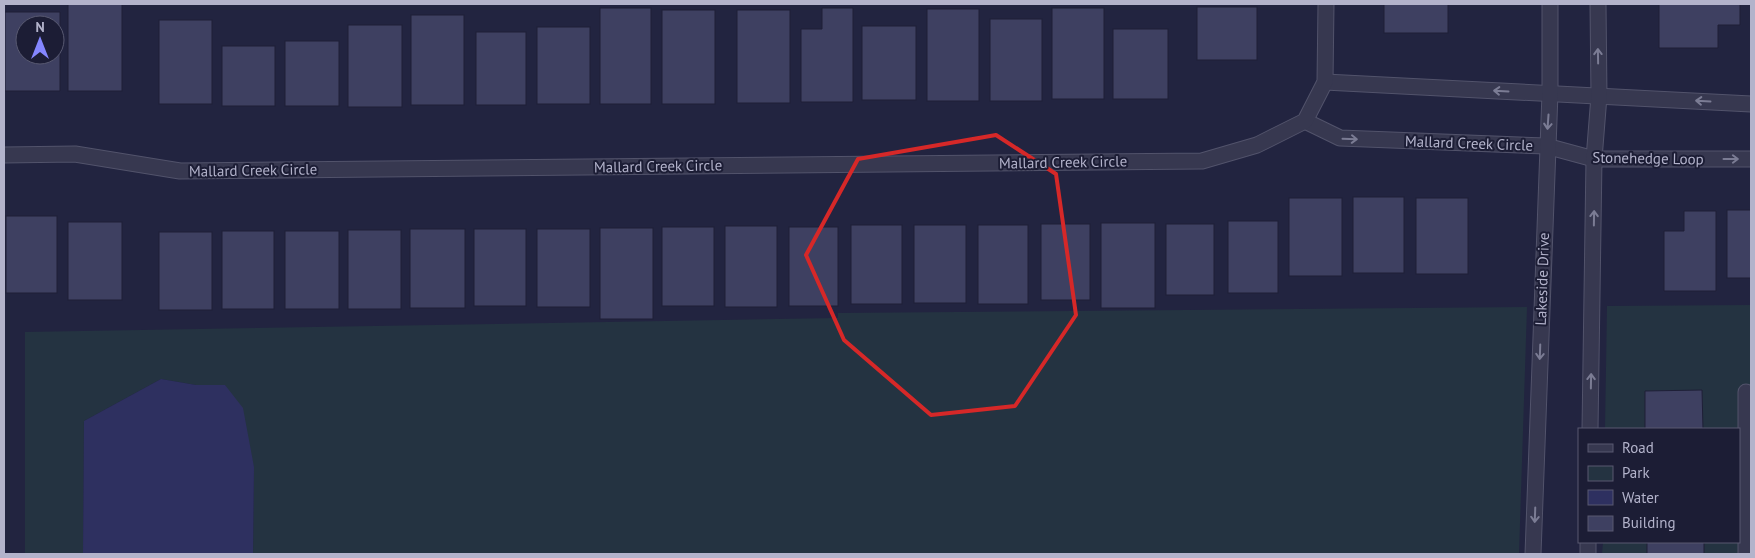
<svg xmlns="http://www.w3.org/2000/svg" width="1755" height="558" font-family="'PT Sans',sans-serif">
<rect width="100%" height="100%" fill="#222440"/>
<!-- green -->
<g fill="#243341">
<path d="M1751,305V554H1602L1603,542H1739V429H1605L1607,306Z"/>
<path d="M1527,307L1519,554H253L254,467L225,385H196L161,379L84,421L83,554H25V332L838,318V313Z"/>
</g>
<!-- water -->
<path fill="#2e3060" d="M161,379L196,385H225L243,408L254,467L253,554H83L84,421Z"/>
<!-- building -->
<g fill="#3e4061" stroke="#1e1f37" fill-rule="evenodd">
<rect x="68" y="4" width="54" height="87"/>
<rect x="1384" y="4" width="64" height="29"/>
<path d="M1659,4H1740V25H1718V48H1659Z"/>
<rect x="1197" y="7" width="60" height="53"/>
<rect x="600" y="8" width="51" height="96"/>
<path d="M822,8H853V102H801V29H822Z"/>
<rect x="1052" y="8" width="52" height="91"/>
<rect x="927" y="9" width="52" height="92"/>
<rect x="662" y="10" width="53" height="94"/>
<rect x="737" y="10" width="53" height="93"/>
<path d="M5,12H60V91H5ZM25,25H55V55H25Z"/>
<rect x="411" y="15" width="53" height="90"/>
<rect x="990" y="19" width="52" height="82"/>
<rect x="159" y="20" width="53" height="84"/>
<rect x="348" y="25" width="54" height="82"/>
<rect x="862" y="26" width="54" height="74"/>
<rect x="537" y="27" width="53" height="77"/>
<rect x="1113" y="29" width="55" height="70"/>
<rect x="476" y="32" width="50" height="73"/>
<rect x="285" y="41" width="54" height="65"/>
<rect x="222" y="46" width="53" height="60"/>
<rect x="1353" y="197" width="51" height="76"/>
<rect x="1289" y="198" width="53" height="78"/>
<rect x="1416" y="198" width="52" height="76"/>
<rect x="1727" y="210" width="24" height="68"/>
<path d="M1684,211H1716V291H1664V231H1684Z"/>
<rect x="6" y="216" width="51" height="77"/>
<rect x="1228" y="221" width="50" height="72"/>
<rect x="68" y="222" width="54" height="78"/>
<rect x="1101" y="223" width="54" height="85"/>
<rect x="1041" y="224" width="49" height="76"/>
<rect x="1166" y="224" width="48" height="71"/>
<rect x="851" y="225" width="51" height="79"/>
<rect x="914" y="225" width="52" height="78"/>
<rect x="978" y="225" width="50" height="79"/>
<rect x="725" y="226" width="52" height="81"/>
<rect x="662" y="227" width="52" height="79"/>
<rect x="789" y="227" width="49" height="79"/>
<rect x="600" y="228" width="53" height="91"/>
<rect x="410" y="229" width="55" height="79"/>
<rect x="474" y="229" width="52" height="77"/>
<rect x="537" y="229" width="53" height="78"/>
<rect x="348" y="230" width="53" height="79"/>
<rect x="222" y="231" width="52" height="78"/>
<rect x="285" y="231" width="54" height="78"/>
<rect x="159" y="232" width="53" height="78"/>
<path d="M1702,390L1703,429H1645V391Z"/>
<rect x="1647" y="542" width="57" height="12"/>
</g>
<g fill="none" stroke-linecap="round" stroke-linejoin="round">
<defs>
<path id="service" d="M1746,554V392"/>
<g id="minor">
<path d="M1325,82L1751,104"/>
<path d="M1305,121L1340,138L1546,146L1594,159H1751"/>
<path d="M4,155L75,154L180,171L1202,161L1257,145L1305,121L1325,82L1326,4"/>
</g>
<g id="tertiary">
<path d="M1590,429L1594,159L1599,96L1598,4"/>
<path d="M1533,554L1550,93V4"/>
<path d="M1588,554V542"/>
</g>
</defs>
<!-- service casing -->
<use href="#service" stroke="#52536b" stroke-width="17"/>
<!-- minor casing -->
<use href="#minor" stroke="#52536b" stroke-width="17"/>
<!-- tertiary casing -->
<use href="#tertiary" stroke="#52536b" stroke-width="17"/>
<!-- service -->
<use href="#service" stroke="#373850" stroke-width="15"/>
<!-- minor -->
<use href="#minor" stroke="#373850" stroke-width="15"/>
<!-- tertiary -->
<use href="#tertiary" stroke="#373850" stroke-width="15"/>
</g>
<!-- one-way arrows -->
<defs><path id="oneway-shaft" d="M-6 0H5M1.5-3L5.5 0L1.5 3" fill="none" stroke-width="1.6" stroke-linecap="round" stroke-linejoin="round" transform="scale(1.25)"/></defs>
<g stroke="#7b7c94">
<use href="#oneway-shaft" transform="translate(1598 56) rotate(-91)"/>
<use href="#oneway-shaft" transform="translate(1501 91) rotate(-177)"/>
<use href="#oneway-shaft" transform="translate(1703 101) rotate(-177)"/>
<use href="#oneway-shaft" transform="translate(1548 122) rotate(94)"/>
<use href="#oneway-shaft" transform="translate(1350 139) rotate(2)"/>
<use href="#oneway-shaft" transform="translate(1731 159)"/>
<use href="#oneway-shaft" transform="translate(1594 218) rotate(-89)"/>
<use href="#oneway-shaft" transform="translate(1540 352) rotate(92)"/>
<use href="#oneway-shaft" transform="translate(1591 381) rotate(-89)"/>
<use href="#oneway-shaft" transform="translate(1535 515) rotate(92)"/>
</g>
<!-- marked area -->
<path fill="none" stroke="#d62828" stroke-width="4" stroke-linejoin="round" d="M996,135L1056,174L1076,315L1015,406L931,415L844,340L806,255L858,159Z"/>
<g text-anchor="middle" dominant-baseline="central" stroke-width="4" stroke-linejoin="round" paint-order="stroke">
<!-- street labels -->
<g font-size="15" fill="#b3b3cb" stroke="#1c1d35">
<text transform="translate(1469 143) rotate(2)">Mallard Creek Circle</text>
<text transform="translate(1648 158) rotate(1)">Stonehedge Loop</text>
<text transform="translate(1063 162) rotate(-1)">Mallard Creek Circle</text>
<text transform="translate(658 166) rotate(-1)">Mallard Creek Circle</text>
<text transform="translate(253 170) rotate(-1)">Mallard Creek Circle</text>
<text transform="translate(1542 279) rotate(-88)">Lakeside Drive</text>
</g>
</g>
<!-- border -->
<rect width="1755" height="558" fill="none" stroke="#b3b3cb" stroke-width="10"/>
<!-- legend -->
<rect x="1578" y="428" width="162" height="115" fill="#1c1d35" stroke="#585971"/>
<rect x="1588" y="444" width="25" height="8" fill="#373850" stroke="#585971"/>
<text x="1622" y="453" font-size="15" fill="#b3b3cb">Road</text>
<rect x="1588" y="466" width="25" height="15" fill="#243341" stroke="#585971"/>
<text x="1622" y="478" font-size="15" fill="#b3b3cb">Park</text>
<rect x="1588" y="490" width="25" height="15" fill="#2e3060" stroke="#585971"/>
<text x="1622" y="503" font-size="15" fill="#b3b3cb">Water</text>
<rect x="1588" y="516" width="25" height="15" fill="#3e4061" stroke="#585971"/>
<text x="1622" y="528" font-size="15" fill="#b3b3cb">Building</text>
<!-- north arrow -->
<g transform="translate(40 40)"><circle r="24" fill="#1c1d35" stroke="#585971"/>
<path d="M0-4L9 19L0 12L-9 19Z" fill="#8486ff"/>
<text y="-8" font-size="14" font-weight="bold" text-anchor="middle" fill="#b3b3cb">N</text>
</g>
</svg>
